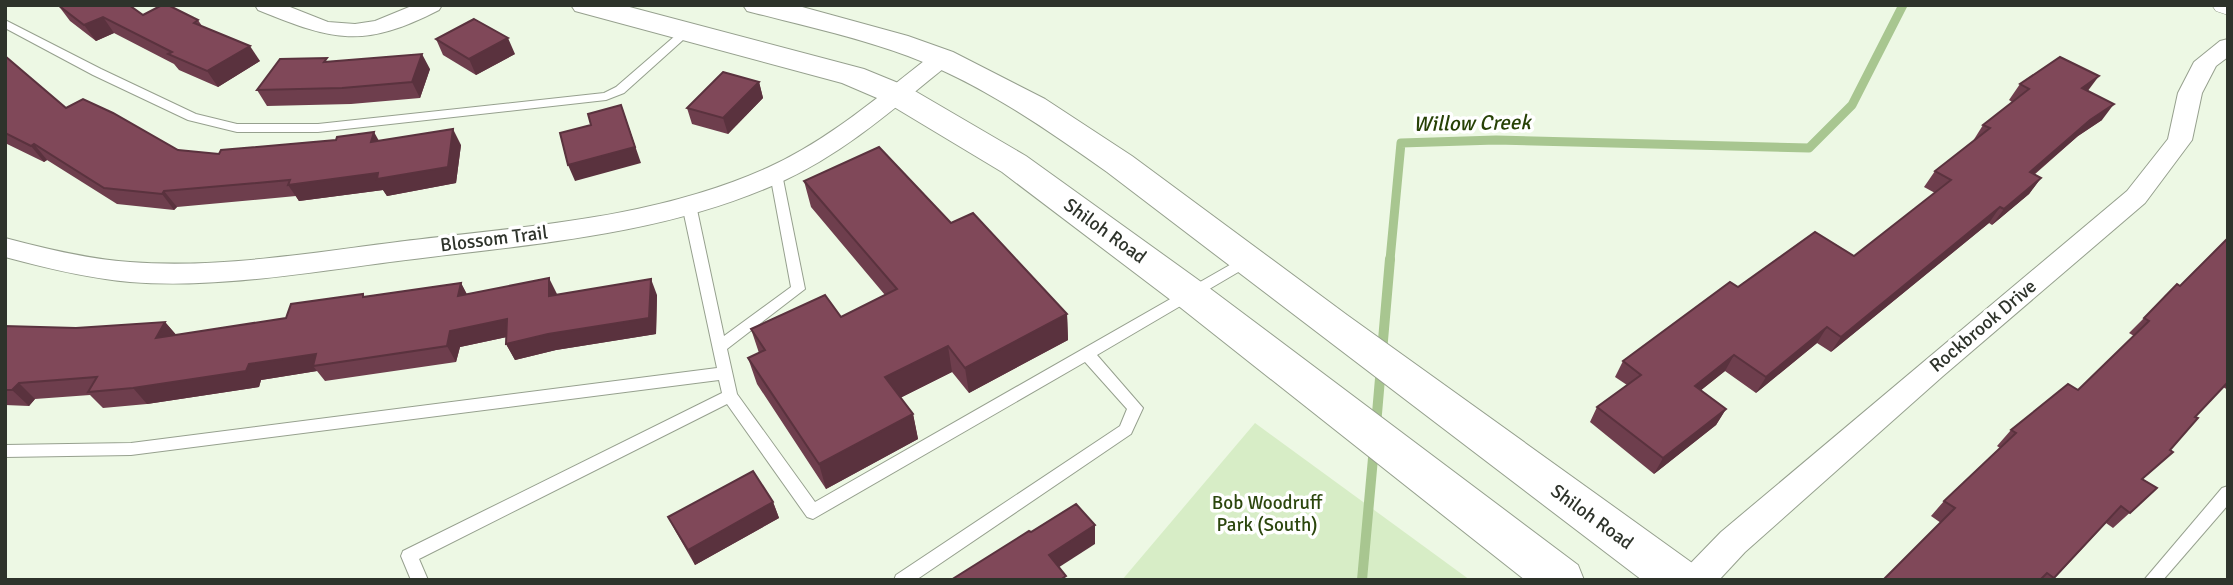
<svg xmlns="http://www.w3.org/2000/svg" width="2233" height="585" font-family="Signika,sans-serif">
<rect width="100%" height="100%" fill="#edf8e4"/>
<!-- green -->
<path fill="#d7edc6" d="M1255,423L1470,580H1122Z"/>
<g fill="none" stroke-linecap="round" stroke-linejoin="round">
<!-- stream-far1 -->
<path stroke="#a8c690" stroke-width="9" d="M1390,260L1401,143L1496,140L1809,148L1852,105L1903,5"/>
<!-- stream -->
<g stroke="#a8c690" stroke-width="10">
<path d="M1382,352L1390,259"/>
<path d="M1376,425L1381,367"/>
<path d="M1362,580L1374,447"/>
</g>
<defs>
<g id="service">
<path d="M5,20L101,69L196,114L237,124H318L604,93L616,87L683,29H691L693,31L624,93L606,100L318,132H237L188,120L93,75L5,28Z"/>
<path d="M776,170L782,174L805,289L727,349L737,394L815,502L1242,258L1247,256L1254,261L1252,264L1097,355L1143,408L1131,434L916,580H894L896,575L1120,426L1127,409L1085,362L813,519L807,517L727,404L419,559L428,580H411L401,556L403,551L722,393L719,380L131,455L5,457V445L131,443L717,368L682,205L689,201L696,205L724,336L791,287L770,174Z"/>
<path d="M2228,486V505L2163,580H2144L2222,488Z"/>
</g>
<g id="minor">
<path d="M255,5H285L328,22L355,24L375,21L414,5H442L439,10C363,49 334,41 258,10Z"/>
<path d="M2228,39V57L2216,66L2202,93L2192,140L2145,203L1943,376L1745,552L1719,580H1680L1685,569L1721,532L2127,191L2168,139L2178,93L2194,62L2220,41Z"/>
<path d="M941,52L949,54L953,59L949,64C897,106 847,151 785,180C665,236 529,244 398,261C312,272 217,289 130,282C87,278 46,268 5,257V238C46,249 88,259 130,262C221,269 315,252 405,241C527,226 653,219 767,168C829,140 880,95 933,54Z"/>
</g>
<path id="tertiary" d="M2212,5H2228V15L2216,11Z"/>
<g id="secondary">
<path d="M571,5H622L864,69L908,87L1026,156L1204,284L1578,565L1584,580H1525L1176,304L1002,172L884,101L842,83L575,11Z"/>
<path d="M743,5H795L908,36L953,52L1045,99L1132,156L1347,315L1695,565L1701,580H1642L1107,172C1045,128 980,83 908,56C856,37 801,25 747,11Z"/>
</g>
</defs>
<!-- service casing -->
<use href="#service" stroke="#96a08e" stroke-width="2"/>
<!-- minor casing -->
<use href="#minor" stroke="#96a08e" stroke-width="2"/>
<!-- tertiary casing -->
<use href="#tertiary" stroke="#96a08e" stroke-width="1"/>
<!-- secondary casing -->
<use href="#secondary" stroke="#96a08e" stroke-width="2"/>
<!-- service -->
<use href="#service" fill="#fff" fill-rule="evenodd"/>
<!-- minor -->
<use href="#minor" fill="#fff" fill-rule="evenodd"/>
<!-- tertiary -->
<use href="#tertiary" fill="#fff" fill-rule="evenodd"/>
<!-- secondary -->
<use href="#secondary" fill="#fff" fill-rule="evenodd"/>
</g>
<!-- wall -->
<g fill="#6e3e4d">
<path d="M58,5L198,20L202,26L260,61L218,87L179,70L174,64L114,33L96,41L70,21Z"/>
<path d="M436,39L515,54L476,75L443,55Z"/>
<path d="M5,56L66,108L178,150L219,154L379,141L461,145L456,183L387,196L383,190L299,201L296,196L177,207L174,210L117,204L47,160L44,162L5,143Z"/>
<path d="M330,62L430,69L420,98L351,104L267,106L257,90Z"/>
<path d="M759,82L763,98L728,134L692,124L687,108Z"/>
<path d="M2020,84L2088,91L2102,120L2078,136L2034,175L2041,178L2029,194L1992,225L1989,223L1831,352L1817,343L1756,393L1725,371L1700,391L1726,409L1716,425L1654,474L1590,422L1597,407L1627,385L1615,377L1623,361L1738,287L1854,256L1935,193L1924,187L1935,171L1973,141L1983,125L2012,102L2009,100Z"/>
<path d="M804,181L951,223L1067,314L1068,340L969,393L952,372L900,398L913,414L918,439L826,489L757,384L748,358L759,353L751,329L841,317L885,295L811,207Z"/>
<path d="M2228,238V390L2223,387L2195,417L2143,479L2157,488L2113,528L2106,523L2053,580H1883L1941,523L1931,516L1944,501L2000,448L1997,446L2011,430L2078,390L2134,336L2129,333L2144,318L2180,286Z"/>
<path d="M461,283L467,295H657L656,334L556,350L515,360L506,344L507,337L460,347L456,362L325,381L317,371L261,380L259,387L147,404L103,408L90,395L35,399L29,406L5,405V326L76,328L165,322L176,335L286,318L365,297Z"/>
<path d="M773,502L779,518L695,565L676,532L668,517Z"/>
</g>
<!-- shaded-wall -->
<g fill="#5a323e">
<path d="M103,17L114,33L96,41L84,25Z"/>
<path d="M508,38L515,54L476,75L469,59Z"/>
<path d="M250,46L260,61L218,87L207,71Z"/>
<path d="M422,54L430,69L420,98L412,82Z"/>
<path d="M2099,76L2087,92L2082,88Z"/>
<path d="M759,82L763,98L728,134L723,118Z"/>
<path d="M2114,104L2102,120L2078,136L2018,188L2030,172L2090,120Z"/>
<path d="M621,105L641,163L575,181L568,165Z"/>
<path d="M453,129L461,145L456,183L387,196L383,190L299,201L288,185Z"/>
<path d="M374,132L383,148L371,142Z"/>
<path d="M34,144L47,160L44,162L31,146Z"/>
<path d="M2041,178L2029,194L1992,225L2004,209Z"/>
<path d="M164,191L177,207L174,210L162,194Z"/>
<path d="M2000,207L1989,223L1831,352L1841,337Z"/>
<path d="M549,278L557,294V312L549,296Z"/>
<path d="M651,279L657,295L656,334L556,350L515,360L506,344Z"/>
<path d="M461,283L470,300L458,296Z"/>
<path d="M1067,314L1068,340L969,393L965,368Z"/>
<path d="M507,319L516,335L460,347L456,362L447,346L450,331Z"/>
<path d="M165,322L179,338H156Z"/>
<path d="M1827,327L1817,343L1756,393L1766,377Z"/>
<path d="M948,346L952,372L890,403L885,377Z"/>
<path d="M316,354L313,366L317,371L261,380L259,387L147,404L133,388L249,364Z"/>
<path d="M1734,355L1725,371L1686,402L1695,386Z"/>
<path d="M19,383L35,399L29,406L12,390Z"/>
<path d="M1726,409L1716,425L1654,474L1663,458Z"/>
<path d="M913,414L918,439L826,489L819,464Z"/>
<path d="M773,502L779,518L695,565L688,550Z"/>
<path d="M1095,525V544L1050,573L1049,555Z"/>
</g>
<!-- building -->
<g fill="#804859" stroke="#5a323e" stroke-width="2">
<path d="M58,5H129L143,15L162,5H168L198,20L194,23L250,46L207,71L168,54L172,52L103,17L84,25Z"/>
<path d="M474,19L508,38L469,59L436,39Z"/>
<path d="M422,54L412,82L342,88L257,90L280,59L327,58L324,62Z"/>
<path d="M5,56L66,108L83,99L113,113L178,150L219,154L221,150L336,140L337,137L374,132L371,142L453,129L448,167L377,179L378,173L288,185L290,180L164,191L162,194L104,188L34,144L31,146L5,133Z"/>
<path d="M2060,57L2099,76L2082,88L2114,104L2090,120L2030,172L2041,178L2004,209L2000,207L1841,337L1827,327L1766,377L1734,355L1695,386L1726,409L1663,458L1597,407L1641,375L1623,361L1730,282L1738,287L1815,232L1854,256L1951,180L1935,171L1990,128L1983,125L2029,89L2020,84Z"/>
<path d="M723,72L759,82L723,118L687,108Z"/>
<path d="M621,105L635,147L568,165L560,133L591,125L588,114Z"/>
<path d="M879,147L951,223L973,213L1067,314L965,368L948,346L885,377L913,414L819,464L748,358L765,350L751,329L825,295L841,317L897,289L804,181Z"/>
<path d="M2228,238V382L2195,417L2198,418L2170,450L2173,452L2142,479L2157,488L2130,513L2121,506L2054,578L2047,573L2040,580H1883L1955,508L1944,501L2016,433L2011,430L2068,384L2078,390L2149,321L2144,318L2177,284L2180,286Z"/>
<path d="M549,278V296L651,279L649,318L548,334L506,344L507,319L450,331L447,346L313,366L316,354L249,364L246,371L133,388L88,392L97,377L19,383L12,390H5V326L76,328L165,322L156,338L286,318L291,304L363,294V297L461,283L458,296Z"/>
<path d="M753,471L773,502L688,550L668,517Z"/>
<path d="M1076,504L1095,525L1049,555L1066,576L1060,580H951L1029,531L1031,532Z"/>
</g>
<g text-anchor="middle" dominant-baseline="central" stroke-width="7" stroke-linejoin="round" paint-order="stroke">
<!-- street labels -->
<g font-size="19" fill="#2e332b" stroke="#fff">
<text transform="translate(1105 231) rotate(36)">Shiloh Road</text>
<text transform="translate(494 239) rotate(-7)">Blossom Trail</text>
<text transform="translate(1983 326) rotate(-40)">Rockbrook Drive</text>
<text transform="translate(1592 517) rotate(36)">Shiloh Road</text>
</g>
<!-- park labels -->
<g font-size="19" fill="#2c470e" stroke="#fff">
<text x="1267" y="503">Bob Woodruff<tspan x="1267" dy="22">Park (South)</tspan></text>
</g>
<!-- water labels -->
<g font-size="21" font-style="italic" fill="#274106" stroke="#fff">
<text transform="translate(1472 123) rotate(-1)">Willow Creek</text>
</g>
</g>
<!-- border -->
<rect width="2233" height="585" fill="none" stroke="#2e332b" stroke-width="14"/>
</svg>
